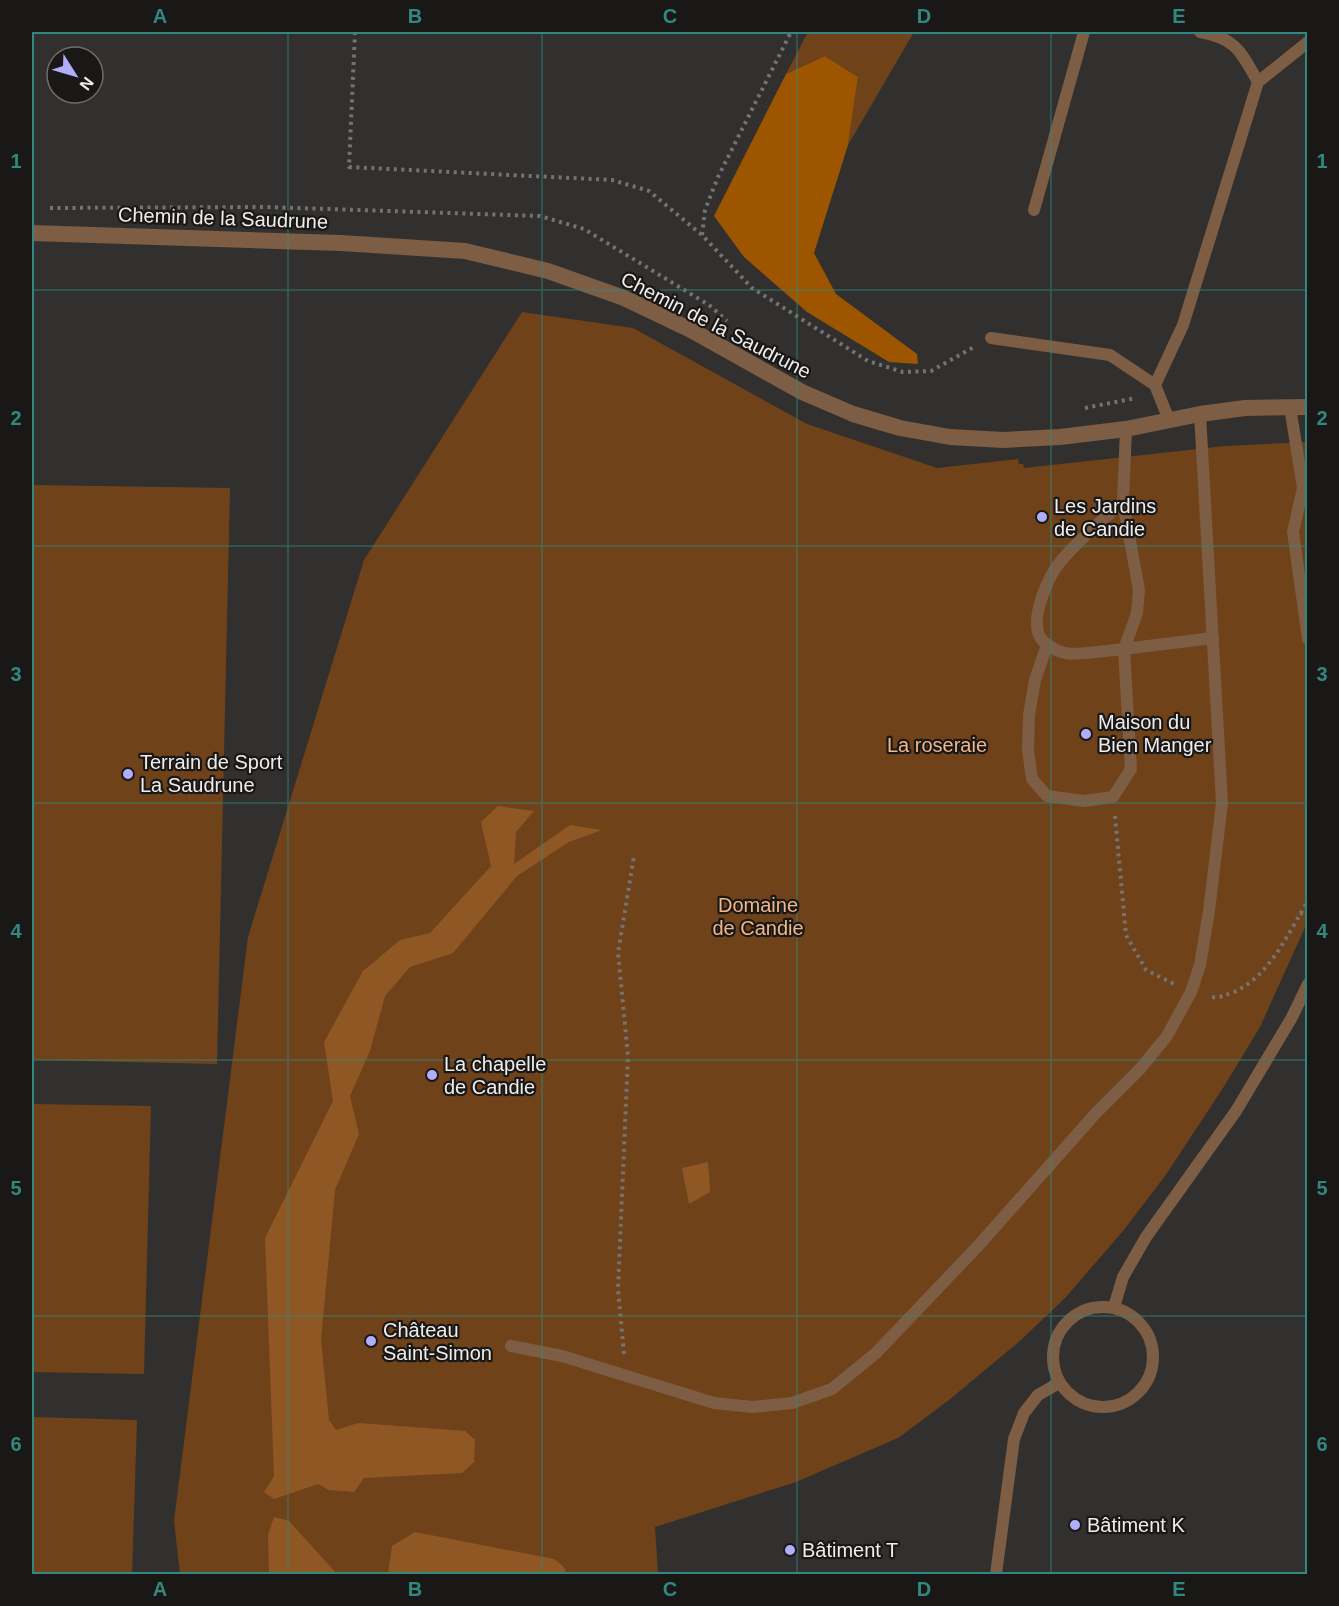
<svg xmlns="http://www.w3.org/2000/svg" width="1339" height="1606" font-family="Helvetica,sans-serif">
<rect width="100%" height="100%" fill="#32302e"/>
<!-- green -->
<g fill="#704219">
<path d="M808,32H914L848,145L858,77L825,56L786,74Z"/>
<path d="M522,312L633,328L807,424L937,468L1018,459L1019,464H1023L1024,468L1225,446L1307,442V923L1260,1027L1223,1088L1165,1176L1123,1231L1066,1297L1021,1340L949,1400L898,1438L796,1482L655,1527L658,1574H180L174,1521L248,937L364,560Z"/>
<path d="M32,485L230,488L217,1064L32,1060Z"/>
<path d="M32,1104L151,1106L144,1374L32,1372Z"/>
<path d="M32,1417L137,1420L132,1574H32Z"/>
</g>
<!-- forest -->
<path fill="#9d5500" d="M825,56L858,77L848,145L814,253L836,294L917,354L918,364L889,362L807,312L744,257L714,216L786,74Z"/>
<!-- water -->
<g fill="#8f5724">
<path d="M498,806L534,811L516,832L514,864L570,825L602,830L569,842L517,876L453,953L410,967L385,996L370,1051L350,1096L359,1134L335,1190L321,1340L329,1420L336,1430L358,1423L465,1431L475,1440L474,1462L462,1473L364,1478L354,1492L329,1490L318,1484L274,1499L264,1492L274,1476L265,1238L333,1101L324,1042L363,971L400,940L430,933L491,866L481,822Z"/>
<path d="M708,1162L710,1192L689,1204L682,1168Z"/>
<path d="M274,1517L289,1521L337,1574H269L268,1535Z"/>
<path d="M415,1532L554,1559L563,1566L567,1574H388L392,1546Z"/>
</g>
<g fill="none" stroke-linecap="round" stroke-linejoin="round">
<!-- path -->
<g stroke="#757371" stroke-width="4" stroke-dasharray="3 4.5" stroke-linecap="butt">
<path d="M355,32L349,167L612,180L649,191L702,235L752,288L868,361L903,372L931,371L974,347"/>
<path d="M50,208L266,207L540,216L584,229L709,305L727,321"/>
<path d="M702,235L705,210L718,177L791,32"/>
<path d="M1085,408L1136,398"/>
<path d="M1115,816L1126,935L1146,970L1174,984"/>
<path d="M1300,913L1308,915"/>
<path d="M1212,997C1221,998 1226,995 1234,992C1270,976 1288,933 1308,901"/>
<path d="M624,1354L618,1289L628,1056L618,953L634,856"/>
</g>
<!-- service -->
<g stroke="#7d5d44" stroke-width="12">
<path d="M1200,32C1236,38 1241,52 1258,82"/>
<path d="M1034,210L1084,32"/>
<path d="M991,338L1110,355L1155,385L1169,420"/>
<path d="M1155,385L1183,325L1258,82L1308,42"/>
<path d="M1290,407L1303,488L1308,490"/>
<path d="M1303,488L1293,532L1308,639"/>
<path d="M1123,502L1139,590L1137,613L1124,649C1111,650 1076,656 1065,653C1056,651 1043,644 1039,635C1031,616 1048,577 1060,562C1079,540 1101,521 1123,502L1126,429"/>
<path d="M1047,645L1035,680L1029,715L1028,750L1032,779L1047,796L1084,801L1113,797L1131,769L1124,649L1213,638"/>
<circle cx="1103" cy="1357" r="50"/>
<path d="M1114,1307L1123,1277L1146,1237L1236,1111L1291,1019L1308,984"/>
<path d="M511,1346L562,1356L714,1403L753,1407L792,1403L832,1389L876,1353L978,1246L1096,1113L1140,1069L1167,1036L1191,992L1200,965L1209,911L1222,803L1200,414"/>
<path d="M996,1574L1014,1439L1024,1413L1038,1395L1059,1383"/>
</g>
<!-- tertiary -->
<path stroke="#7d5d44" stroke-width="16" d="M32,233L341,243L465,251L548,271L624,298L691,330L802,392L853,414L900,428L950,437L1003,440L1060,437L1126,429L1200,414L1245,408L1308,407"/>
</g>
<!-- grid -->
<path fill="none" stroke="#318881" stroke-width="1.5" stroke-opacity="0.55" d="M288,32V1574M542,32V1574M797,32V1574M1051,32V1574M32,290H1308M32,546H1308M32,803H1308M32,1060H1308M32,1316H1308"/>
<!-- markers -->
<g fill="#b0aefa" stroke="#191817" stroke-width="2">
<circle cx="1042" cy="517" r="6"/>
<circle cx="1086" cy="734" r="6"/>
<circle cx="128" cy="774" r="6"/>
<circle cx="432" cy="1075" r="6"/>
<circle cx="371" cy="1341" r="6"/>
<circle cx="1075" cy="1525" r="6"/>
<circle cx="790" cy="1550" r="6"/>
</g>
<g text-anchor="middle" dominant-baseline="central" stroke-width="4.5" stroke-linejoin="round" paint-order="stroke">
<!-- street labels -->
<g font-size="20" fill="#efedec" stroke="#191817">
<text transform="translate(223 218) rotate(2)">Chemin de la Saudrune</text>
<text transform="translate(716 325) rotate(27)">Chemin de la Saudrune</text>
</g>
<!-- poi labels -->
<g font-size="20" fill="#efedec" stroke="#191817" text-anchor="start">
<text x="1054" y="506">Les Jardins<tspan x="1054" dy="23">de Candie</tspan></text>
<text x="1098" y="722">Maison du<tspan x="1098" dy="23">Bien Manger</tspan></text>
<text x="140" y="762">Terrain de Sport<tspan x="140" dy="23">La Saudrune</tspan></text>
<text x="444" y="1064">La chapelle<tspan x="444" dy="23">de Candie</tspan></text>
<text x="383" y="1330">Château<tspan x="383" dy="23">Saint-Simon</tspan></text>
<text x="1087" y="1525">Bâtiment K</text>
<text x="802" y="1550">Bâtiment T</text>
</g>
<!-- park labels -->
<g font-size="20" fill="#f2b687" stroke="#191817">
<text x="937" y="745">La roseraie</text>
<text x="758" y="905">Domaine<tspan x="758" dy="23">de Candie</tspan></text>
</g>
</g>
<!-- border -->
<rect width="1339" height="1606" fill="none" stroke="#191817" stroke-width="66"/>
<!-- north arrow -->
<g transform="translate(75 75) rotate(127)"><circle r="28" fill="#191817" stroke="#6f6d6c" stroke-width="1.5"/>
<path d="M0-4.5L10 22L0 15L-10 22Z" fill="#b0aefa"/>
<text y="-9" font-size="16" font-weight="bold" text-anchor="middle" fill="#efedec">N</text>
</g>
<rect x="33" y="33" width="1273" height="1540" fill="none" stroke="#318881" stroke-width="2"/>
<g font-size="20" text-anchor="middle" font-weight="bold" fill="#318881">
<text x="160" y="23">A</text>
<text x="415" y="23">B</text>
<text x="670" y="23">C</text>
<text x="924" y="23">D</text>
<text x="1179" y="23">E</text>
<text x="16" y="168">1</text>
<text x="1322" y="168">1</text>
<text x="16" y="425">2</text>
<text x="1322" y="425">2</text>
<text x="16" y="681">3</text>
<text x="1322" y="681">3</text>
<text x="16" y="938">4</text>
<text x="1322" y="938">4</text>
<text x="16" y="1195">5</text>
<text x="1322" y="1195">5</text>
<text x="16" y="1451">6</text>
<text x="1322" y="1451">6</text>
<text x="160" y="1596">A</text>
<text x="415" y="1596">B</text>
<text x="670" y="1596">C</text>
<text x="924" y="1596">D</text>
<text x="1179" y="1596">E</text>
</g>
</svg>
